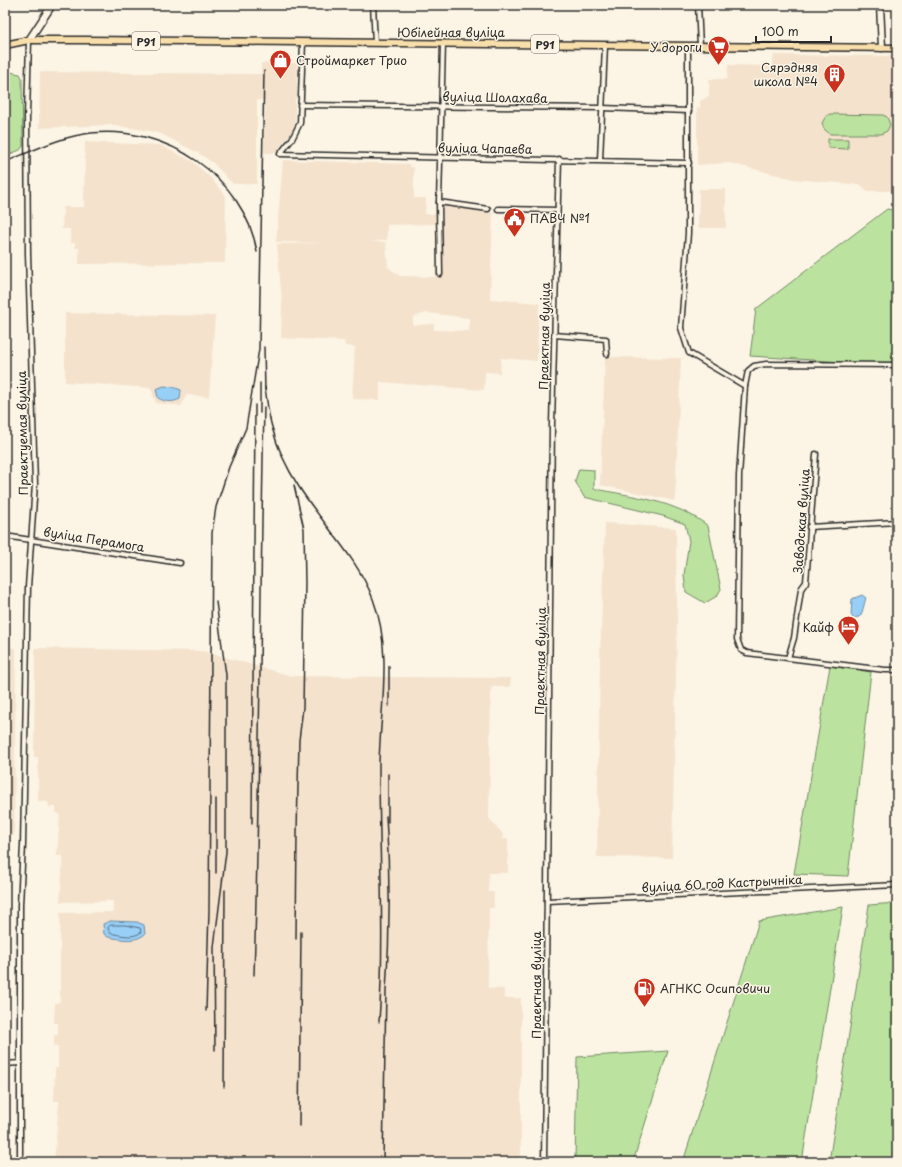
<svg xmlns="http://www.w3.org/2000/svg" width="902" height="1167" font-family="'Playpen Sans',sans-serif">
<rect width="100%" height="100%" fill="#fcf5e5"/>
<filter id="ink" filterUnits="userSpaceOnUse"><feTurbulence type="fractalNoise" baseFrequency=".025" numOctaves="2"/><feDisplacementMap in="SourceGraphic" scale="8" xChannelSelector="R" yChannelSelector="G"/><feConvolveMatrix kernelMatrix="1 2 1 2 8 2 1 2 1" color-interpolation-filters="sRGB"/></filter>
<g filter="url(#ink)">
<!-- built -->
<g fill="#f4e2cd" fill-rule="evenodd">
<path d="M774,55L897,56V191H867L861,185L794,179L729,163L697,165V108L700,107V101L709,96V79H727L728,65L772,66Z"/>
<path d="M261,63H297V98L295,99V129L275,153H264L265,100H257V184H233L213,163L200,154L161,134L150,131L112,125L39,128L40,72L261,74Z"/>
<path d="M85,142L160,145L192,161L210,177L226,196L225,263L79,264V248H75V243H70V229H62L63,207H84Z"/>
<path d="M283,160L410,164V167H414V198H426L425,214H436V224L387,225V240L369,242H386L388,267L400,276L435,277L439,204L493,213L490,299L539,303L537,361L501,358L500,373L485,372L484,390L380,382V400L352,399L355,347L345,346L344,341L281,338L282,303L277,244L327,243L276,242ZM427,313L469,318V331L437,330H434V324L413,325V317Z"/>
<path d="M699,189H726V228H698Z"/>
<path d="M65,313L215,316L209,397L187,395L181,406L156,403L151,388L65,382Z"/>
<path d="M605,357L681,358L675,501L600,485Z"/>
<path d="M605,523L676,528L677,625L672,858L597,857L600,657Z"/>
<path d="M5,648H16L14,836L5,835Z"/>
<path d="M35,648L203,651L292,676L511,678L510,687H492L491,690L489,818L503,834L502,839H508V873H489L488,892H494V908H489L488,988L504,989V998H521V1162H54L59,1101H54L55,1068H58V1046H54V1035H58V1023H54L55,1003L60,1002V913L113,912V901L60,902L63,856H57L60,814L56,813V807H49L48,802L38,801V757H34Z"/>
</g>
<!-- green -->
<g fill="#bbe39f" stroke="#738765">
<path d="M5,71L20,74L22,78L23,146L20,150L5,156Z"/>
<path d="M830,114L883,115L887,117L890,125L887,131L881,134H830L824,129L822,123L826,116Z"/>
<path d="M828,139H848V149L828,148Z"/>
<path d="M887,209L897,211V345L891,365L750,356L756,309Z"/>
<path d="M579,469L594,470V489C633,496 676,501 708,526L721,589L717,596L705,603L686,592L684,575L689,541L685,524L663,516L584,497L575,481Z"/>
<path d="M830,666L871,672L848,876L794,874Z"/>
<path d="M897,903V1162H829L869,905Z"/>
<path d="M843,907L802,1162H683L759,921Z"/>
<path d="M668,1051L633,1162H575L577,1057Z"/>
</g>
<!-- water -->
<g fill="#98cff7" stroke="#6c8da5">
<path d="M164,386L173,387L181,390L180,399C172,403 165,402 158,398L156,389Z"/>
<path d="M862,595L866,598C864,603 863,614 859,617L853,618L851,615L852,599Z"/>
<path d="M110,921L137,922L144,925L145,934C135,943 120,939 108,937L104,934L103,924Z"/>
</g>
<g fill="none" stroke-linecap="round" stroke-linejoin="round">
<!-- shore -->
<path stroke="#576d7d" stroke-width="1" d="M111,925H125L140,928L141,932C134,939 119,935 110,933L108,928Z"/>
<defs>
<g id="street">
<path d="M373,5L375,43"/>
<path d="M698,5L700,46"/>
<path d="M303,42L300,123L292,139L280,154L689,163"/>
<path d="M688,46V233L681,328L689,353L745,386"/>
<path d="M300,105L602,108L689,111"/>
<path d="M600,160L605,45"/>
<path d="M439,202L488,209"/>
<path d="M498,209L557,210"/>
<path d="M440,274L439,202L443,43"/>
<path d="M554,335L606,339L607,354"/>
<path d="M897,365L766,364L754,366L748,371L745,386L739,476L737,639L741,650L747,653L885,670H897"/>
<path d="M809,527L897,522"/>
<path d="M5,536L180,563"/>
<path d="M788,658L794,638L801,589L806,582L816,454"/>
<path d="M547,901L897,885"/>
<path d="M5,1064L20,1063"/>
<path d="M20,1162V905L23,845L28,587L35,484L28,254L27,116L29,40"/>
<path d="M544,1162L552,424L559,159"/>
</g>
<g id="secondary">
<path d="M880,5L882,48"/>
<path d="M29,40L52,5"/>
</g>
<path id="primary" d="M5,45L29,40H88L897,48"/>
</defs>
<!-- street casing -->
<use href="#street" stroke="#2b2b2b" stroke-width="7"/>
<!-- secondary casing -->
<use href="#secondary" stroke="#2b2b2b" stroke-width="9"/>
<!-- primary casing -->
<use href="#primary" stroke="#2b2b2b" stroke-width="9"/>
<!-- street -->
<use href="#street" stroke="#fcf5e5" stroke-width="4"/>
<!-- secondary -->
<use href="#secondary" stroke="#fcf5e5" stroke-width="6"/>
<!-- primary -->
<use href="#primary" stroke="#f8deab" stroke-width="6"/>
<!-- rail -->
<g stroke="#2b2b2b" stroke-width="1.5">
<path d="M5,162C32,151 62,136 91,133C165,125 244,176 257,252"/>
<path d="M264,347L265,391"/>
<path d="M260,383V413"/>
<path d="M265,387C267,400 268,414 272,427C277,447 288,470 299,487C323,525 357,557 373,599C393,652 380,709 379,765C379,850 385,936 379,1022"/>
<path d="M294,485L304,529L305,583L303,708L299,740L297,833L296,939"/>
<path d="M389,666V706"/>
<path d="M388,774V822"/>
<path d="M252,823L255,405"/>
<path d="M216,873V799"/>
<path d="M254,975C260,786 260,596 264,407"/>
<path d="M206,1011L209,911L212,533L216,507L229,467L246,428L259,349L264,71"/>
<path d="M215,1050L214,947L226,852V675L216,602"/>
<path d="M224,1087L225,890"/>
<path d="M299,1126L301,932"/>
<path d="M383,1162L386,991C390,936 390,871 386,816"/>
</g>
</g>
</g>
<!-- icons -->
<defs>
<symbol id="supermarket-pin" viewBox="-11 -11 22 30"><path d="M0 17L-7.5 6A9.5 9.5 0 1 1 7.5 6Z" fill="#c8321e" stroke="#fcf5e5"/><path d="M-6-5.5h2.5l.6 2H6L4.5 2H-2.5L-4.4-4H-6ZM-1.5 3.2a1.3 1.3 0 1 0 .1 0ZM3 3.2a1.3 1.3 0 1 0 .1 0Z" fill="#fff"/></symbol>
<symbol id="shop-pin" viewBox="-11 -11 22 30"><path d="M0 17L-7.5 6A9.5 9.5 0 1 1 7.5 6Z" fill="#c8321e" stroke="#fcf5e5"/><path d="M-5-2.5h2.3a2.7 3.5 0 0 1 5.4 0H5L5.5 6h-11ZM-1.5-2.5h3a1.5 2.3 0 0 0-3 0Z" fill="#fff"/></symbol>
<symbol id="building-pin" viewBox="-11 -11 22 30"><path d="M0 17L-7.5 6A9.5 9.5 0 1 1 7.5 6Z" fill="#c8321e" stroke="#fcf5e5"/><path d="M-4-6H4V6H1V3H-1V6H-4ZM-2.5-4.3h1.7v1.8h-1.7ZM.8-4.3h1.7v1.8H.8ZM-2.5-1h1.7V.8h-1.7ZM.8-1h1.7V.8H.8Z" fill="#fff"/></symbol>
<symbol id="civic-pin" viewBox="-11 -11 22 30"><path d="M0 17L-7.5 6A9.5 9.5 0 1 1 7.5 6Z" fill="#c8321e" stroke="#fcf5e5"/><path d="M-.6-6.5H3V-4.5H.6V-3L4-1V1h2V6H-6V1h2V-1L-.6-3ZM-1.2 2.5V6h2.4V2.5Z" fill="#fff"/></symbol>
<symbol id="hotel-pin" viewBox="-11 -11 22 30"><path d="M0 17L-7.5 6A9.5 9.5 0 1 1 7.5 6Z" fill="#c8321e" stroke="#fcf5e5"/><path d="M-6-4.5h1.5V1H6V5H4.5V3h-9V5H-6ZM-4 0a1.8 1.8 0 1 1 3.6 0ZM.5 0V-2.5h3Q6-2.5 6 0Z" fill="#fff"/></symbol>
<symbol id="fuel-pin" viewBox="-11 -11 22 30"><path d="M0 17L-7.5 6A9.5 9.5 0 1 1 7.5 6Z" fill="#c8321e" stroke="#fcf5e5"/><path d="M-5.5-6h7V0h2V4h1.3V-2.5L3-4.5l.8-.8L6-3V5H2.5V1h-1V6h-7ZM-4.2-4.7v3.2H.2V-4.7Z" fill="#fff"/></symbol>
</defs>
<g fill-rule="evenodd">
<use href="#supermarket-pin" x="706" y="34" width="25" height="34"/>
<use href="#shop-pin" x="268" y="48" width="25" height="34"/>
<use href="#building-pin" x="822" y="62" width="25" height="34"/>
<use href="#civic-pin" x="502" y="206" width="25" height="34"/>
<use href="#hotel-pin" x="836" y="614" width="25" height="34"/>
<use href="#fuel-pin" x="632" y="976" width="25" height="34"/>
</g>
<g text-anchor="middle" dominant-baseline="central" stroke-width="3" stroke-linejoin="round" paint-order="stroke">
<!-- shield labels -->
<g fill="#fcf5e5" stroke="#6a6863" stroke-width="1">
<rect x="132" y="32" width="28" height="18" rx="3"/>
<rect x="531" y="35" width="28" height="18" rx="3"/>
</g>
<g font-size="11" font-weight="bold" fill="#2b2b2b">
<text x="146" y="41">Р91</text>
<text x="545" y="44">Р91</text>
</g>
<!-- street labels -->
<g font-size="12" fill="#2b2b2b" stroke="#fcf5e5">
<text x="451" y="32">Юбілейная вуліца</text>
<text transform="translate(495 97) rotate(1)">вуліца Шолахава</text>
<text transform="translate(485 148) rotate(1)">вуліца Чапаева</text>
<text transform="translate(544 336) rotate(-89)">Праектная вуліца</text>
<text transform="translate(22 433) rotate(-91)">Праектуемая вуліца</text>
<text transform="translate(801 521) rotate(-86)">Заводская вуліца</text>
<text transform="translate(94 539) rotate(9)">вуліца Перамога</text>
<text transform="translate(540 661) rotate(-89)">Праектная вуліца</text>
<text transform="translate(722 883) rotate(-3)">вуліца 60 год Кастрычніка</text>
<text transform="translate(536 985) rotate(-90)">Праектная вуліца</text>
</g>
<!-- poi labels -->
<g font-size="12" fill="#2b2b2b" stroke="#fcf5e5" text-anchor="end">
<text x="702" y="47">У дороги</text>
<text x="296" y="60" text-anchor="start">Строймаркет Трио</text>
<text x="818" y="67">Сярэдняя<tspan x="818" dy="14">школа №4</tspan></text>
<text x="530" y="218" text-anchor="start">ПАВЧ №1</text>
<text x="834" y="627">Кайф</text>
<text x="660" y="988" text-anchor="start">АГНКС Осиповичи</text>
</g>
</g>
<!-- margin -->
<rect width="902" height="1167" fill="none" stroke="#fcf5e5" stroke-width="20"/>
<rect x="10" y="10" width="882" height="1147" fill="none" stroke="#2b2b2b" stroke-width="1.5" filter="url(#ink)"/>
<!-- scale -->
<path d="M756 36v6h75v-6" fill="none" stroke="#2b2b2b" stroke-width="2"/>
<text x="762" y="36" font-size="12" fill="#2b2b2b" stroke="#fcf5e5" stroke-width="3" paint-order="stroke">100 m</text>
</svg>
